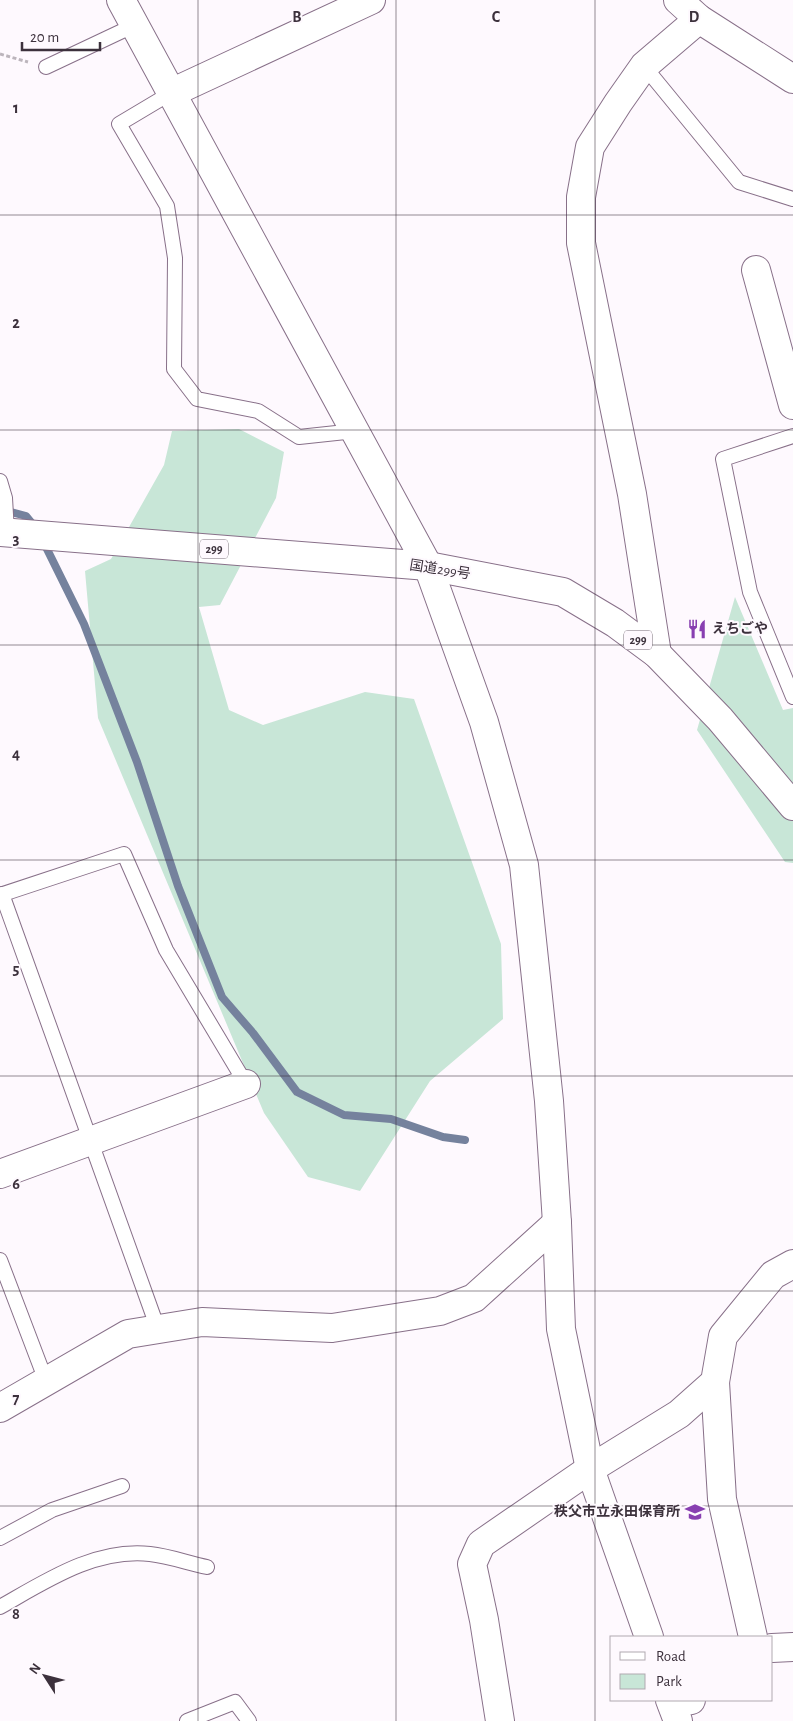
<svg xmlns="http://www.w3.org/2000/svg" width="793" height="1721" font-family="'Alegreya Sans','Noto Sans JP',sans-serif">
<rect width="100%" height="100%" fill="#fef9fe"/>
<!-- green -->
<g fill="#c8e6d7">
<path d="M239,429L284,452L276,498L220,605L199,607L229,710L263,725L365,692L414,699L501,944L503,1019L430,1081L360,1191L308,1177L264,1113L98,718L85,571L111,559L164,465L172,431Z"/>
<path d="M735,597L783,710L793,708V863L785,862L697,730Z"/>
</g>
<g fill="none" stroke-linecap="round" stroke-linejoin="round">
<!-- stream -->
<g stroke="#75829d" stroke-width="8">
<path d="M3,510L26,516L35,527"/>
<path d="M43,541L84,624L137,762L178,886L222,997L253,1033L297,1092L344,1115L391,1119L443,1137L465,1140"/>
</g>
<defs>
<g id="lane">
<path d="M644,66L739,182L793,199"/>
<path d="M46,67L135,25"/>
<path d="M171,93L119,124L167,206L175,258L174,369L197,399L258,411L299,437L355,431"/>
<path d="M793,436L723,459L750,592L793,697"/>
<path d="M0,481L5,498L7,532"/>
<path d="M2,894L158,1329"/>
<path d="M0,895L124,854L166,950L246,1084"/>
<path d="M0,1260L46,1381"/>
<path d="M0,1538L52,1510L122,1486"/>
<path d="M0,1607C46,1581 95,1548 150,1554C169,1556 188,1563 207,1567"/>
<path d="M187,1721L235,1702L249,1721"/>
</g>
<g id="street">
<path d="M678,0L699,19L793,79"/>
<path d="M171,93L371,0"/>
<path d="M756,270L793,405"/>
<path d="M657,654L632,494L581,243V197L590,147L618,103L644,66L699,19"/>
<path d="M0,1174L246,1084"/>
<path d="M715,1382L722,1499L753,1637"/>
<path d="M0,1408L128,1334L202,1322L332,1328L440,1311L474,1298L557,1223"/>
<path d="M772,1648L793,1647"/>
<path d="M672,1704L691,1700"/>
<path d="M500,1721L484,1620L472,1564L481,1544L590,1469L679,1414L715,1382L723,1336L773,1275L793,1264"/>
</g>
<g id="secondary">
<path d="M121,0L428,566L484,722L524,865L549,1101L557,1223L561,1329L590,1469L649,1637"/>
<path d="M670,1700L678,1721"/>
</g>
<path id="highway" d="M0,532L428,566L563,592L615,623L657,654L720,719L793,806"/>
</defs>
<!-- lane casing -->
<use href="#lane" stroke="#887089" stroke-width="16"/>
<!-- street casing -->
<use href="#street" stroke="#887089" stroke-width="30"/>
<!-- secondary casing -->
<use href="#secondary" stroke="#887089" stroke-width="30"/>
<!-- highway casing -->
<use href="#highway" stroke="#887089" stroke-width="30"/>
<!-- path -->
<path stroke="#bcb5bc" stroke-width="3" stroke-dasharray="4 2.5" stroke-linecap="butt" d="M0,54L28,62"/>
<!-- lane -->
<use href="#lane" stroke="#fff" stroke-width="14"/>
<!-- street -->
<use href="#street" stroke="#fff" stroke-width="28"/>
<!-- secondary -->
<use href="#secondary" stroke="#fff" stroke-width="28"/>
<!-- highway -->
<use href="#highway" stroke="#fff" stroke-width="28"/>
</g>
<!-- grid -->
<path fill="none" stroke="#3c313c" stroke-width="1" stroke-opacity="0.55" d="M198,0V1721M396,0V1721M595,0V1721M0,215H793M0,430H793M0,645H793M0,860H793M0,1076H793M0,1291H793M0,1506H793"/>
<!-- icons -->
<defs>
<symbol id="restaurant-bare" viewBox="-9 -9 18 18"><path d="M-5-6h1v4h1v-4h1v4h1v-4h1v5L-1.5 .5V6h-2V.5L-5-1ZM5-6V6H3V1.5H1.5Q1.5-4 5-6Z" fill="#883fb1" stroke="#fef9fe" stroke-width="2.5" paint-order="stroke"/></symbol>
<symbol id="school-bare" viewBox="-9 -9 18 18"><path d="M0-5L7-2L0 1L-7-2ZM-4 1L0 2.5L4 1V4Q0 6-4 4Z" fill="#883fb1" stroke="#fef9fe" stroke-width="2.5" paint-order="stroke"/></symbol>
</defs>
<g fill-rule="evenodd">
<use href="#restaurant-bare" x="683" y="615" width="28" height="28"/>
<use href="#school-bare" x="681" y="1498" width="28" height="28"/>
</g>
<g text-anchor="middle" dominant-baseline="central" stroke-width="4" stroke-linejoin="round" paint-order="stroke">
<!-- shield labels -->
<g fill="#fef9fe" stroke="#766d76" stroke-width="1">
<rect x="200" y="539.5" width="28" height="19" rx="4"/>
<rect x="624" y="630.5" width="28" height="19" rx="4"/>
</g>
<g font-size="12" font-weight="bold" fill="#3c313c">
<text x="214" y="549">299</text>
<text x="638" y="640">299</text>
</g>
<!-- street labels -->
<g font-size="14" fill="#3c313c" stroke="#fef9fe">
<text transform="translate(440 570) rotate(9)">国道299号</text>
</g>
<!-- poi labels -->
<g font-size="14" font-weight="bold" fill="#3c313c" stroke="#fef9fe" text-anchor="start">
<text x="712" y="629">えちごや</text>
<text x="680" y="1512" text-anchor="end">秩父市立永田保育所</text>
</g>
</g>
<g font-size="16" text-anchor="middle" font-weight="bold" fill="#3c313c" stroke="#fef9fe" stroke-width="4" stroke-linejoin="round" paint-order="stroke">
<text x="297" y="22">B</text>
<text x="496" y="22">C</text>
<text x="694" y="22">D</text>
<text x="16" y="113">1</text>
<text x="16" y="328">2</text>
<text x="16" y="544">3</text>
<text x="16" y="759">4</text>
<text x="16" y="974">5</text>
<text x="16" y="1189">6</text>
<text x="16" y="1404">7</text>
<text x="16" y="1619">8</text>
</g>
<!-- legend -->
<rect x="610" y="1636" width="162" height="65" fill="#fef9fe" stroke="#b0a9b0"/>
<rect x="620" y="1652" width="25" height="8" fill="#ffffff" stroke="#b0a9b0"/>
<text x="656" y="1661" font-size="15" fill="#3c313c">Road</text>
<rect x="620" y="1674" width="25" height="15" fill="#c8e6d7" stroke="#b0a9b0"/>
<text x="656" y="1686" font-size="15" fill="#3c313c">Park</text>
<!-- north arrow -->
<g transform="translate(45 1676) rotate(306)" stroke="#fef9fe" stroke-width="4" paint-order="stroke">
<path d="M0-4L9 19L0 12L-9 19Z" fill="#3c313c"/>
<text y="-8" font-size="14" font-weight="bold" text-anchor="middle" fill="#3c313c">N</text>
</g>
<!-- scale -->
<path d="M22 42v8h78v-8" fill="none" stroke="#3c313c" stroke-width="2.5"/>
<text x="30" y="42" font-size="15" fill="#3c313c" stroke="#fef9fe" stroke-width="4" paint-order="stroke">20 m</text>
</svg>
